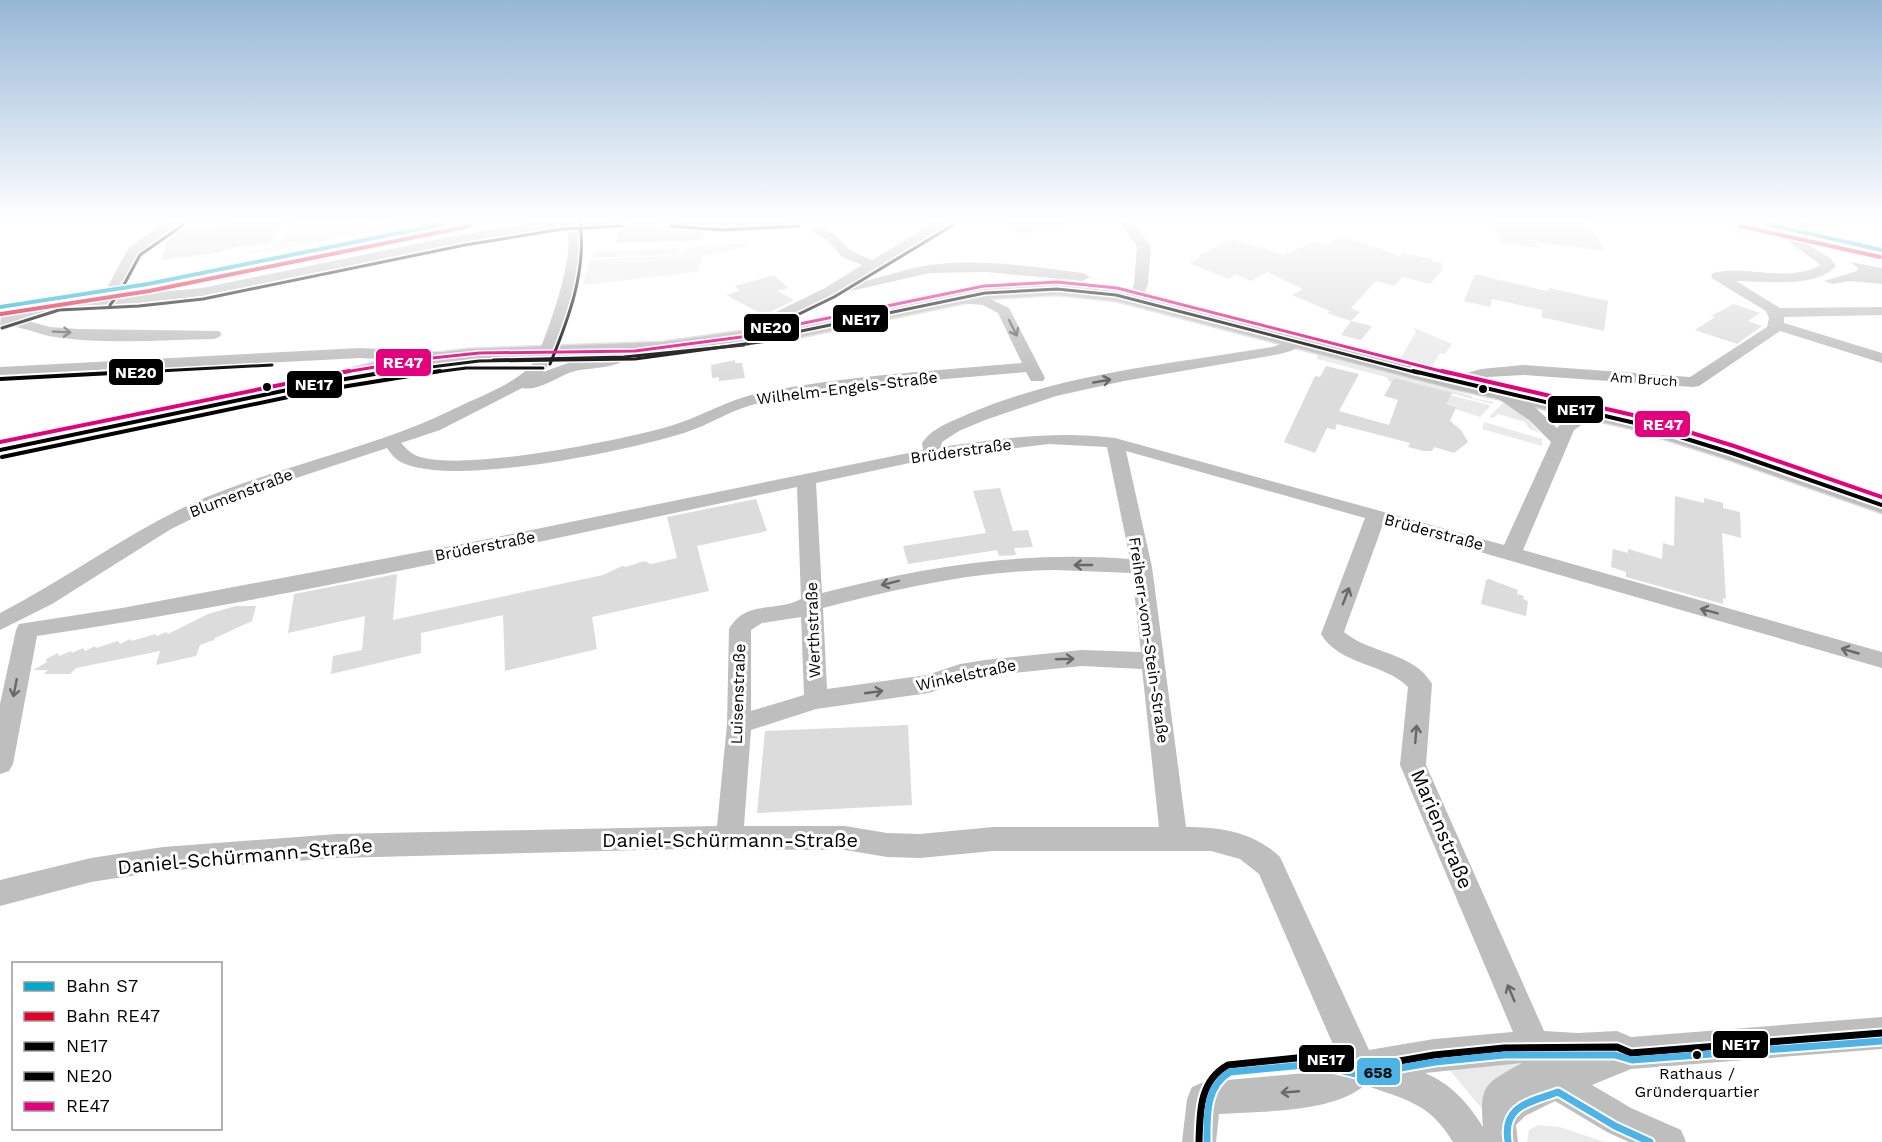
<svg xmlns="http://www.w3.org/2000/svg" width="1882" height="1142" font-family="'Work Sans',sans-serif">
<rect width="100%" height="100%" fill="#fff"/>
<!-- green -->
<g fill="#eaeaea">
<path d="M296,219H400L389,229L238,256L279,245Z"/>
<path d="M747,243L746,247L703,256L697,272L583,285L590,260L681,255L690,247Z"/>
<path d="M680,248L678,254L592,258L594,251Z"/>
<path d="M1412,327L1452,344L1445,354L1440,353L1432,366L1400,359L1416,332Z"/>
<path d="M1317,355L1472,396V398L1494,402L1492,404L1394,378L1391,383L1386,377L1317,359Z"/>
<path d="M1450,395L1489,405L1490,406L1480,417L1455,409V406L1446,404Z"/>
<path d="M1503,403L1521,412L1540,433L1530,429L1525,422L1498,414L1493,418L1489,417Z"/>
<path d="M1484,422L1542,439V446L1482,429Z"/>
<path d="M1527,1061L1483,1110L1447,1067Z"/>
<path d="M1538,1125L1559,1127L1605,1142H1527L1529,1130Z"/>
</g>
<!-- water -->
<path fill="#bcbcbc" d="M1850,262L1882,268V284L1849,281L1833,284L1824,281L1857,271L1858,268Z"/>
<!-- building -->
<g fill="#dcdcdc">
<path d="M258,219H286L270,244L237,247L216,253L161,260L168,239L175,238L178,231Z"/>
<path d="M999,219H1062L1063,225L1021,234Z"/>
<path d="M1497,219H1585L1606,251L1535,242L1539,248L1502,243L1493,227Z"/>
<path d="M653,222L652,226L701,228L705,240L615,243L622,225L626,223Z"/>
<path d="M1342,236L1400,256L1403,253L1432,259L1431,261L1442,263L1441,267L1444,268L1430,284L1403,277L1394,286L1376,281L1351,308L1360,312L1351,321L1372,326L1361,340L1341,335L1351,321L1327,313L1330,311L1292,295L1303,289L1267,272L1251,281L1236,274L1228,279L1189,263L1202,257L1198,256L1232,239L1283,255L1315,241L1326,245Z"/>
<path d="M1475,274L1543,290L1548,291L1549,288L1608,301L1604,331L1541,317L1543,310L1492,299L1490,307L1464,301Z"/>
<path d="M774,275L789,288L777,291L794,300L764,315L726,295L740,291L735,286Z"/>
<path d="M1734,304L1760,313L1748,321L1762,326L1737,344L1695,330L1715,317L1711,316Z"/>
<path d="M735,360V363H742L745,378L719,381V377L712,378L711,365Z"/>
<path d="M1326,366L1359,374L1339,411L1389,425L1398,400L1384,396L1394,378L1452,393L1446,404L1456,407L1450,421L1461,430L1468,442L1454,453L1434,447L1432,451H1424L1408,447L1410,443L1337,424L1335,430L1327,428L1315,453L1284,442L1315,376L1320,377Z"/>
<path d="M1000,488L1013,531L1028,530L1033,547L1014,548L1016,555L999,556L997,550L908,564L903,546L986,533L973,491Z"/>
<path d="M1675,496L1704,503V498L1723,503V508L1740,512L1741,538L1722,533L1726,599L1723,598V604L1626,577V572L1611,567L1613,549L1628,553V549L1662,559L1663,543L1674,546Z"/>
<path d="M756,499L767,531L697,546L709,591L592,617L597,649L505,671L503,615L421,633V653L331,674L333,656L362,650L365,616L288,633L294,594L397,574L393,620L603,575L622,566L626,567L644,561L651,564L677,558L667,517Z"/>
<path d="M1489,579L1518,590L1517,594L1524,596L1523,599L1528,601L1526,616L1481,604L1486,580Z"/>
<path d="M236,606H256L252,621L215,638L214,640L200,645L196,656L156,665L160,651L76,668L70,674H44L48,670H33L47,662L46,659L58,653L59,656L71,651L72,653L83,648L85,651L95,646L96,648L118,641L120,644L130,639L132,641L155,634L157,636L166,632L168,634L208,614Z"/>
<path d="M908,725L912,805L757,813L765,731Z"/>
</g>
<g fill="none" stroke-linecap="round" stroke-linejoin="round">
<defs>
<path id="major" d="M1057,283L1116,289L1464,378L1643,418L1740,448L1882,497V513L1724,458L1629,428L1454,389L1116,301L1057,295L985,299L782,341L770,339C722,348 674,354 625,356C531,360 434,354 343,382L341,388L316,390L0,457V443L312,378L393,358L469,349L662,342L770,327L782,329L985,287Z"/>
</defs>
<!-- major casing -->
<use href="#major" stroke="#dbdbdb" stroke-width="3"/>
<!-- minor -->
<g fill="#bebebe" fill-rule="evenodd">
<path d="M170,219H185L140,252L115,296L202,288L464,234L555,219H628L622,223L580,225C588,256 566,321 555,352L547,357L539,352C551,322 575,257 567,226L464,242L202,296L139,303L59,307L21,319L50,327L78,329L219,331L222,334L219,337L214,339C160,340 103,345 49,336C36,333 11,323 0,326L1,316L58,299L99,297L108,286L129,247Z"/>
<path d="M666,219H805L799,223L723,227L672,223Z"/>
<path d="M940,219H955L852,284C878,279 903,269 929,265C980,258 1033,267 1083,273L1090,277L1083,281L986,272L930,273L833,295L761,330L748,341L743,343L735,338L751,324L825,288L862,265L842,257L827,240L811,231L812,228C833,224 839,244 854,252C859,255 866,257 872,260Z"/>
<path d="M1117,219H1130L1151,246L1148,284L1141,302H1131L1129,299L1134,284L1137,246Z"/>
<path d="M1803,222L1809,226L1803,241L1831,259L1836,266C1816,289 1764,281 1736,281L1780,308L1882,307V315L1784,317V323L1882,353V363L1780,331L1699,386L1693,387L1523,375L1488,377L1475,380L1468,388L1462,389L1454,384L1463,374L1481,369L1523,365L1690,377L1767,327L1769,318L1766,311L1713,279L1711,276L1713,273C1749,264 1783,284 1821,265L1789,242L1797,226Z"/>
<path d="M951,295L986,297L1009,308L1045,378L1043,381H1031L1026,372C938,380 847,386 760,403C733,408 710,425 684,433C626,451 456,487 403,463C396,460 391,454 387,448L254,492L208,511L171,529L52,604L0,630V613C66,579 126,534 193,503C279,465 374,449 458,407C485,394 519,383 537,358H549L551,361L543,372L571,362L617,354L625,359C618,368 588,368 575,371C559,375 539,392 522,388L440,430L401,443C405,447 409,452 415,455C455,474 623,440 670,426C701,417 728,399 760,393C845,376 934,371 1022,363L998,313L983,305L946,302L944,299Z"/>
<path d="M1297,335L1303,337L1305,340C1298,350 1290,351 1280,354L1124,381L1056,396L985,420L959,431L942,442L941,447C1000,439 1055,430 1115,438L1504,545L1551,442L1529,420L1497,398L1495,394L1497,390C1515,386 1545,416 1557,428C1569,412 1593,408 1612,412L1615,416L1612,420L1586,422L1574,430L1523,550L1882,652V668L1383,524L1344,632C1370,654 1414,652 1432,684L1426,765L1544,1031L1578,1033L1617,1031L1631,1037L1882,1017V1049L1631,1069L1592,1085L1631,1108L1681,1130L1686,1142H1629L1607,1132L1555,1101L1525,1116L1516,1125L1518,1142H1453C1429,1102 1405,1100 1365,1085C1333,1113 1262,1111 1219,1114L1216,1142H1182L1187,1099L1192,1087L1204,1082L1328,1071L1341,1063L1259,874L1240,859L1211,851H993L920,858L887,857L845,850L682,849L337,858L163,871L91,882L0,906V880L91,858L163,847L337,834L717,826L727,724L729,629C746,599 775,613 801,599L797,487C545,540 292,598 37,636L13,764L9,771L0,774V704L16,630L19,624L122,608L467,543L923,450L922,443C933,427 951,422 968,414C1063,373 1171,364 1272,347L1285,343ZM1049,444L1107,447L1130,559C1020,551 928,566 822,593L816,483L933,458ZM1126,451L1365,518L1321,634C1339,665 1384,663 1408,687L1400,765L1513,1032L1434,1039L1369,1050L1280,857C1254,832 1221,827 1186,827L1152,567ZM1055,570L1132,573L1141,652L1082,650L985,660L960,664L927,675L827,689L823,608C900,588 975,571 1055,570ZM801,617L804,695L751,711V630L762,623ZM1082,666L1142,669L1159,827H993L920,834L887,833L845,826H744L751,730L816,709L929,693L963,681L985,676ZM1522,1063C1486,1083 1479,1084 1483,1127C1468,1103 1451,1084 1425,1073Z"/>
<path d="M360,348L440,352L448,357L440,362L360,358L0,377V367Z"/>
</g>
<!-- major -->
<use href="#major" fill="#bdbdbd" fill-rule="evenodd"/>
<defs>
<path id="bus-1-far2" d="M383,373L479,361L635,359L774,340L782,335L985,293L1057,289L1116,295L1418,373"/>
<g id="bus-1-far1">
<path d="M1413,371L1635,423L1732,453L1882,505"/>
<path d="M0,450L316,384L392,371"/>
</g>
<path id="bus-1" d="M1199,1142C1200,1112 1199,1081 1228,1065L1316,1056L1360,1068L1434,1055L1504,1048L1617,1047L1631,1053L1882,1033"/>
<g id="bus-2-far1">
<path d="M671,226L723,230L799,226"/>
<path d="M110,305L120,292L140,255L183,225"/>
<path d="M2,328L59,310L139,306L203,299L465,245L563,229L622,226"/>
<path d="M748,344L760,333L834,297L953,225"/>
<path d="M493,360L624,357L744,345"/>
<path d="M550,364C569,318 587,270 580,219"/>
<path d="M121,373L272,365"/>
<path d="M428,373L466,368H543"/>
</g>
<g id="bus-2">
<path d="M0,379L150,371"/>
<path d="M2,457L317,391L440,371"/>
</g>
<path id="bus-3-far1" d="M339,373L423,359L479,353L635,351L771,333L780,328L984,286L1057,282L1117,288L1448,373"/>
<g id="bus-3">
<path d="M1442,371L1637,416L1734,446L1882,497"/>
<path d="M0,442L349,371"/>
</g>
<g id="bus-4">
<path d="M1508,1141C1502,1105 1531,1102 1558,1092L1615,1126L1650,1142"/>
<path d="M1207,1142C1207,1116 1205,1087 1230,1072L1315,1064L1360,1075L1435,1062L1504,1055H1615L1632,1060L1882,1041"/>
</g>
</defs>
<!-- bus-1-far2 casing -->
<use href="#bus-1-far2" stroke="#fff" stroke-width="6"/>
<!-- bus-1-far1 casing -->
<use href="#bus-1-far1" stroke="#fff" stroke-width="8"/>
<!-- bus-1 casing -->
<use href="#bus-1" stroke="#fff" stroke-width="11"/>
<!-- bus-2-far1 casing -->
<use href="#bus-2-far1" stroke="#fff" stroke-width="6"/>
<!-- bus-2 casing -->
<use href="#bus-2" stroke="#fff" stroke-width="8"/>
<!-- bus-3-far1 casing -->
<use href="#bus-3-far1" stroke="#fff" stroke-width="6"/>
<!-- bus-3 casing -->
<use href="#bus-3" stroke="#fff" stroke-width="8"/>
<!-- bus-4 casing -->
<use href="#bus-4" stroke="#fff" stroke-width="11"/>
<!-- bus-1-far2 -->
<use href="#bus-1-far2" stroke="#000" stroke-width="3"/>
<!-- bus-1-far1 -->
<use href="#bus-1-far1" stroke="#000" stroke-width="4"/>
<!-- bus-1 -->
<use href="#bus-1" stroke="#000" stroke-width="7"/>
<!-- bus-2-far1 -->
<use href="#bus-2-far1" stroke="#000" stroke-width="3"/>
<!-- bus-2 -->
<use href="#bus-2" stroke="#000" stroke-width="4"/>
<!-- bus-3-far1 -->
<use href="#bus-3-far1" stroke="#e5007d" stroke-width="3"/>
<!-- bus-3 -->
<use href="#bus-3" stroke="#e5007d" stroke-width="4"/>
<!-- bus-4 -->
<use href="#bus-4" stroke="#4cb4e7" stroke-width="7"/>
<defs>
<g id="rail-1">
<path d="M1743,219L1882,250"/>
<path d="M0,307L148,284L468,219"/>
</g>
<g id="rail-2">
<path d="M1740,226L1880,257"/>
<path d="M1,314L149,291L470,226"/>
</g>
</defs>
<!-- rail-1 casing -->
<use href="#rail-1" stroke="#fff" stroke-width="7"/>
<!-- rail-2 casing -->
<use href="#rail-2" stroke="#fff" stroke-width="7"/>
<!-- rail-1 -->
<use href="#rail-1" stroke="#00a9ce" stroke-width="4"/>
<!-- rail-2 -->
<use href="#rail-2" stroke="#e4002b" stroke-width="4"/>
</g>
<!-- one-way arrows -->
<defs><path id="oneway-shaft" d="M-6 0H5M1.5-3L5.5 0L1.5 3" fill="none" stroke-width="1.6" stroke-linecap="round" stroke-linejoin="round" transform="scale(1.5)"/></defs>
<g stroke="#686868">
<use href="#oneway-shaft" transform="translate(1013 328) rotate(64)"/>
<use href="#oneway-shaft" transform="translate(62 332) rotate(3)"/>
<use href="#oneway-shaft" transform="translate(1102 381) rotate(-10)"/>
<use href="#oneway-shaft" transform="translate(1083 565) rotate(-180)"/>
<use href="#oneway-shaft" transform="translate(890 583) rotate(166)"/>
<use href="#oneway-shaft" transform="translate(1346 596) rotate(-69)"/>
<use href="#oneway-shaft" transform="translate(1709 611) rotate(-165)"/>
<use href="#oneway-shaft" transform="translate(1850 651) rotate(-164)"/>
<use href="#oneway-shaft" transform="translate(1065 659) rotate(-2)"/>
<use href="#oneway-shaft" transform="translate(15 688) rotate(101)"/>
<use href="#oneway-shaft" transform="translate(874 692) rotate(-8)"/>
<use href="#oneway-shaft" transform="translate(1416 734) rotate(-85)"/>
<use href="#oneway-shaft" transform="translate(1511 993) rotate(-113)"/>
<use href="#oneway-shaft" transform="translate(1290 1092) rotate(175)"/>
</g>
<!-- sky -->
<linearGradient id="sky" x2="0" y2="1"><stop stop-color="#96b7d6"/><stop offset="0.58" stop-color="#fff"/><stop offset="1" stop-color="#fff" stop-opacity="0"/></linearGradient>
<rect width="1882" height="379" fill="url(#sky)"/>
<!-- markers -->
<g fill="#000" stroke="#fff" stroke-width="2">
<circle cx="267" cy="387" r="5"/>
<circle cx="1483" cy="389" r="5"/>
<circle cx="1697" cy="1055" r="5"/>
</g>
<g text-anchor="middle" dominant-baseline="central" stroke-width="6" stroke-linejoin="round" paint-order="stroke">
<!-- far-street labels -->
<g font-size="14" fill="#000" stroke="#fff">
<text transform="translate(1644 379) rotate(4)">Am Bruch</text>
</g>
<!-- street labels -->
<g font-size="16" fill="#000" stroke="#fff">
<text transform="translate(847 388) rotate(-7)">Wilhelm-Engels-Straße</text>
<text transform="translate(961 451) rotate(-8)">Brüderstraße</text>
<text transform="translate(241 493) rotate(-21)">Blumenstraße</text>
<text transform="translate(1434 532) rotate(15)">Brüderstraße</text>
<text transform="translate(485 546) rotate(-11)">Brüderstraße</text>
<text transform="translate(813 630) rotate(-92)">Werthstraße</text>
<text transform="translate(1149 640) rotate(82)">Freiherr-vom-Stein-Straße</text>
<text transform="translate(966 675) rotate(-12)">Winkelstraße</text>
<text transform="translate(738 694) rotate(-88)">Luisenstraße</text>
</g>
<!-- near-bus labels -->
<g font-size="16" fill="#000" stroke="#fff">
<text x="1697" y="1073">Rathaus /<tspan x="1697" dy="18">Gründerquartier</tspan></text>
</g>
<!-- near-street labels -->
<g font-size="20" fill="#000" stroke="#fff">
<text transform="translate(1442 829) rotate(67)">Marienstraße</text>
<text x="730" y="840">Daniel-Schürmann-Straße</text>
<text transform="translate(245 856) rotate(-5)">Daniel-Schürmann-Straße</text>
</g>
</g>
<g stroke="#fff" stroke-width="2">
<rect x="832" y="304" width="57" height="29" rx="6" fill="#000"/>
<rect x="743" y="313" width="57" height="29" rx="6" fill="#000"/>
<rect x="375" y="348" width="57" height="29" rx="6" fill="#e5007d"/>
<rect x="108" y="358" width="56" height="28" rx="6" fill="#000"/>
<rect x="286" y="370" width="57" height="29" rx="6" fill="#000"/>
<rect x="1547" y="395" width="57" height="29" rx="6" fill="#000"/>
<rect x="1634" y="410" width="57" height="28" rx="6" fill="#e5007d"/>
<rect x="1712" y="1030" width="57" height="29" rx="6" fill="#000"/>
<rect x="1298" y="1044" width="57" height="29" rx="6" fill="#000"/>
<rect x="1356" y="1057" width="45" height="29" rx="6" fill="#4cb4e7"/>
</g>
<g font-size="16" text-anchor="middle" font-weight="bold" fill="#fff">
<text x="861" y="325">NE17</text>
<text x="771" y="333">NE20</text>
<text x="403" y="368">RE47</text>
<text x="136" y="378">NE20</text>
<text x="314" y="390">NE17</text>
<text x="1576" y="415">NE17</text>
<text x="1663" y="430">RE47</text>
<text x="1741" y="1050">NE17</text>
<text x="1326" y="1065">NE17</text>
</g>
<g font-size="16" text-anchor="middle" font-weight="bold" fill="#111">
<text x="1378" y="1078">658</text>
</g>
<!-- legend -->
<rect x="12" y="962" width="210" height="168" fill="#ffffff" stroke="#999999" stroke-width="1.5"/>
<rect x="24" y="982" width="30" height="9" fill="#00a9ce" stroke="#999999" stroke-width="1.5"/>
<text x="66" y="992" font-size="18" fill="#000000">Bahn S7</text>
<rect x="24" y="1012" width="30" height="9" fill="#e4002b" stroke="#999999" stroke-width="1.5"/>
<text x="66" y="1022" font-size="18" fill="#000000">Bahn RE47</text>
<rect x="24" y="1042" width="30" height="9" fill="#000000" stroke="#999999" stroke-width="1.5"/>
<text x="66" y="1052" font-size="18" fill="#000000">NE17</text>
<rect x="24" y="1072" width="30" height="9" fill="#000000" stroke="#999999" stroke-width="1.5"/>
<text x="66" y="1082" font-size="18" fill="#000000">NE20</text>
<rect x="24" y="1102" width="30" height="9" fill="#e5007d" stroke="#999999" stroke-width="1.5"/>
<text x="66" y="1112" font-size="18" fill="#000000">RE47</text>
</svg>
